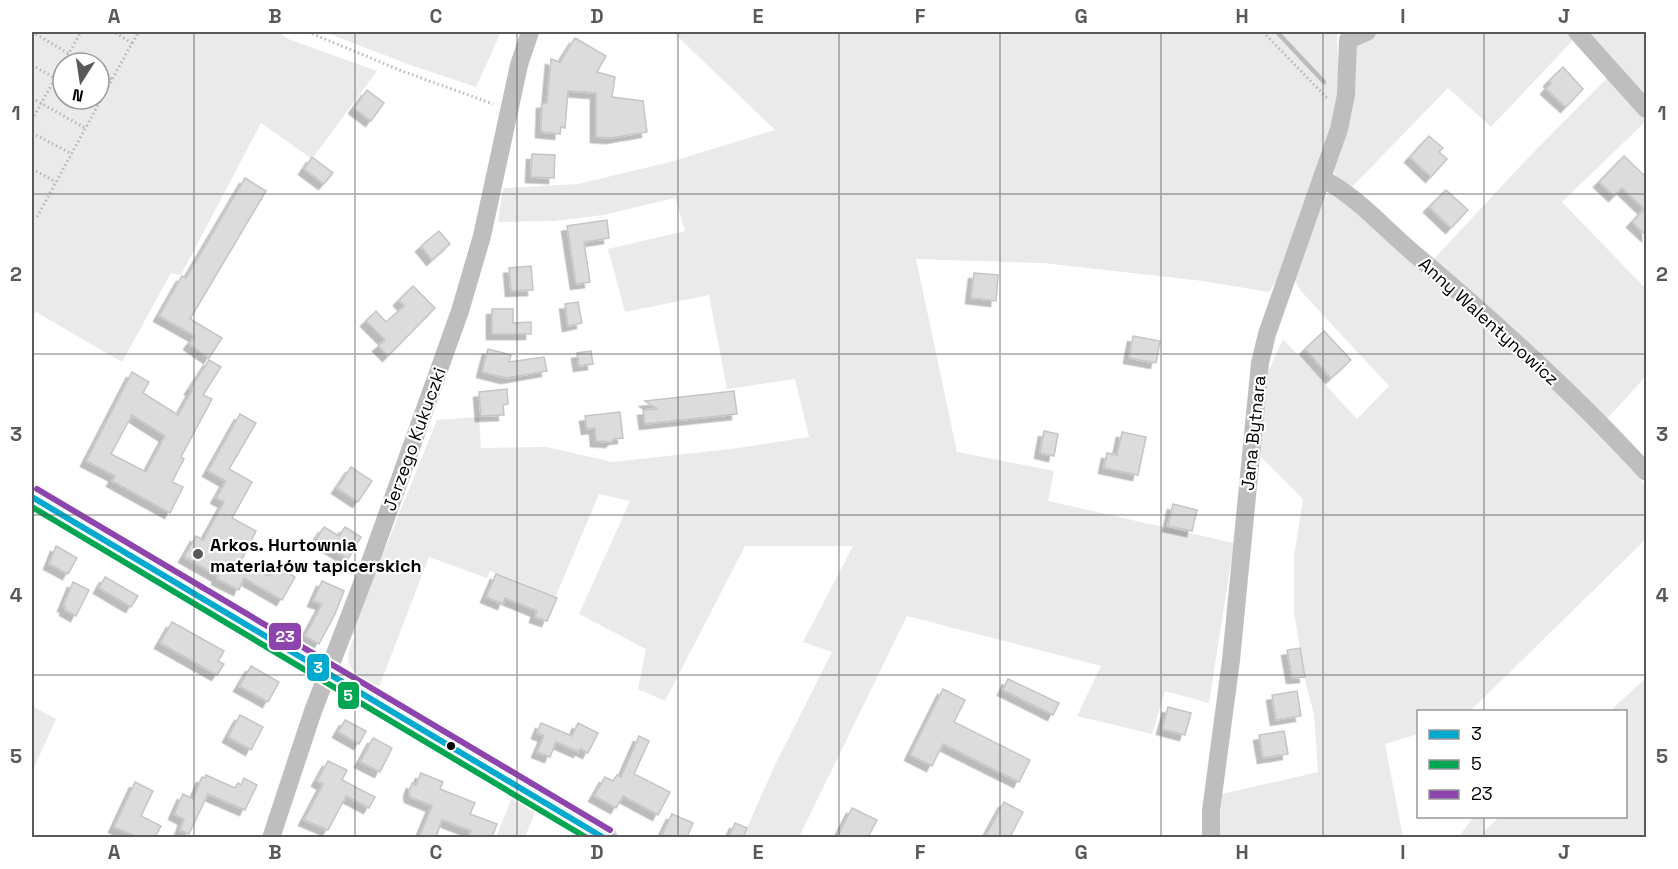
<svg xmlns="http://www.w3.org/2000/svg" width="1678" height="869" font-family="'Space Grotesk',sans-serif">
<defs>
<filter id="shadow"><feDropShadow dx="-5.5" dy="5.5" stdDeviation="0" flood-color="#0004"/></filter>
</defs>
<rect width="100%" height="100%" fill="#fff"/>
<!-- green -->
<g fill="#eaeaea" fill-rule="evenodd">
<path d="M32,32H278L288,39L377,71L312,159L261,123L181,275L171,273L122,362L36,312L32,318ZM63,63H99V99H63Z"/>
<path d="M324,32H501L476,87L413,66Z"/>
<path d="M673,32H1337L1339,110L1282,274L1269,292L1203,281L1043,263L916,259L957,452L1054,471L1048,501L1234,543L1209,703L1165,691L1152,734L1077,716L1101,666L907,616L799,837H743L774,767L832,652L803,642L853,546H745L665,701L638,689L646,649L579,614L630,501L599,494L555,598L490,571L487,578L429,557L379,687C353,672 339,669 355,636L351,633L437,420L479,417L481,448L547,447L612,462L731,449L809,437L795,379L727,389L709,295L625,312L608,249L685,231L675,198L603,215L554,221L498,222L503,188L578,184L670,162L775,130Z"/>
<path d="M1380,32H1571L1576,37L1491,127L1448,88L1350,189L1334,173L1355,47L1365,37Z"/>
<path d="M1584,32H1646V101Z"/>
<path d="M1609,76L1646,121L1562,202L1646,289V376L1604,422L1432,261L1526,160Z"/>
<path d="M1335,193L1581,412L1646,486V539L1470,711L1418,712V734L1385,744L1403,837L1219,838L1222,794L1318,772L1314,714L1306,684L1294,613V556L1303,499L1257,453L1264,381L1283,339L1357,419L1389,386L1300,290L1293,277L1324,197Z"/>
<path d="M1646,678V837H1459L1473,817H1484V831L1499,817L1626,816V712L1610,711Z"/>
<path d="M32,706L56,719L32,772Z"/>
<path d="M512,798L535,812L525,837H496Z"/>
</g>
<g fill="none" stroke-linecap="round" stroke-linejoin="round">
<!-- stream -->
<path stroke="#bcbcbc" stroke-width="4.5" d="M1277,32L1324,82"/>
</g>
<!-- building -->
<g fill="#dcdcdc" stroke="#c5c5c5" stroke-width="1.5" fill-rule="evenodd" filter="url(#shadow)">
<path d="M575,38L606,56L597,72L615,77L612,97L643,101L647,132L611,138L596,137V93L568,91L565,128L561,127L560,134L541,132L542,103H547L551,59L560,62Z"/>
<path d="M1563,67L1583,89L1566,107L1546,89L1551,83L1549,81Z"/>
<path d="M367,90L384,103L371,121L354,108Z"/>
<path d="M1429,136L1443,148L1439,152L1447,159L1431,177L1410,157Z"/>
<path d="M532,154L555,155L554,178L531,177Z"/>
<path d="M1624,156L1647,178V236L1632,222L1644,209L1622,188L1614,196L1599,182Z"/>
<path d="M312,157L333,173L324,184L304,169Z"/>
<path d="M245,178L266,191L190,319L222,338L209,358L189,344L195,336L159,316L182,276L186,278Z"/>
<path d="M1446,190L1468,210L1451,228L1429,207Z"/>
<path d="M607,220L609,238L584,242L590,282L576,284L567,226Z"/>
<path d="M439,231L450,244L432,260L421,246Z"/>
<path d="M531,266L533,290L511,291L509,268Z"/>
<path d="M974,273L998,275L996,301L971,298Z"/>
<path d="M413,286L435,308L388,356L378,346L385,340L366,321L376,311L386,322L404,306L399,300Z"/>
<path d="M578,302L582,323L568,326L565,304Z"/>
<path d="M492,309H513V323L531,322V334H492Z"/>
<path d="M1324,331L1351,360L1331,378L1305,349Z"/>
<path d="M1133,336L1160,341L1156,363L1129,358Z"/>
<path d="M488,349L511,355L509,362L544,357L547,371L506,378L482,372Z"/>
<path d="M591,351L593,364L579,366L577,353Z"/>
<path d="M209,360L221,367L203,395L212,399L181,457L184,459L172,482L183,487L170,513L112,481L115,476L86,461L132,372L149,382L143,393L178,415L192,390L190,389ZM132,415L165,436L146,472L111,454Z"/>
<path d="M507,389L508,404L503,405L504,415L481,416L479,392Z"/>
<path d="M734,391L737,414L645,424L643,410L657,409L645,401Z"/>
<path d="M620,412L623,438L614,439L611,442L596,441L595,428L587,429L585,416Z"/>
<path d="M240,414L256,423L229,469L252,482L232,518L256,531L240,563L269,576L275,565L295,577L282,600L244,578L239,590L217,579L218,576L184,557L196,536L203,540L224,502L216,498L226,481L208,471Z"/>
<path d="M1044,431L1058,434L1054,456L1040,453Z"/>
<path d="M1122,432L1146,437L1138,475L1104,468L1107,453L1117,455Z"/>
<path d="M351,467L372,481L358,502L337,488Z"/>
<path d="M1173,504L1197,510L1192,531L1168,526Z"/>
<path d="M324,527L339,536L345,527L361,537L348,559L316,539Z"/>
<path d="M56,546L77,558L68,574L49,564Z"/>
<path d="M496,574L557,598L547,621L535,617L537,611L505,598L503,604L486,597Z"/>
<path d="M105,577L138,596L131,607L99,588Z"/>
<path d="M322,581L344,591L335,614L319,644L305,636L322,604L313,601Z"/>
<path d="M73,582L89,590L76,616L65,610L66,607L63,606Z"/>
<path d="M172,622L224,651L218,661L224,664L217,675L160,643Z"/>
<path d="M1300,648L1305,677L1292,678L1287,650Z"/>
<path d="M251,666L279,682L268,702L239,686Z"/>
<path d="M1008,679L1059,703L1053,715L1003,690Z"/>
<path d="M943,689L965,700L954,722L1030,760L1019,782L943,744L932,766L910,755Z"/>
<path d="M1297,691L1301,716L1276,720L1272,695Z"/>
<path d="M1168,707L1191,713L1185,735L1162,729Z"/>
<path d="M240,715L263,727L251,750L228,737Z"/>
<path d="M345,720L366,731L359,744L338,732Z"/>
<path d="M541,723L572,736L578,723L598,733L588,753L580,749L579,752L556,742L550,757L537,752L544,736L537,733Z"/>
<path d="M1284,731L1288,754L1263,758L1259,735Z"/>
<path d="M639,736L649,741L634,774L670,792L658,815L623,796L616,808L594,796L605,777L613,781L617,775L621,777Z"/>
<path d="M373,738L392,748L380,772L360,762Z"/>
<path d="M328,761L347,770L342,780L375,797L369,808L346,796L328,830L304,820L323,784L317,781Z"/>
<path d="M421,773L443,782L440,789L475,803L470,814L497,824L492,837H468L471,831L442,820L436,837H419L432,806L410,797L409,791L412,783L416,785Z"/>
<path d="M206,775L235,788L238,783L241,785L244,778L257,785L245,810L208,794L189,834L180,830L184,819L174,814L183,794L193,799L202,777L205,778Z"/>
<path d="M135,782L153,791L141,816L161,826L155,837H137L114,827Z"/>
<path d="M1004,802L1023,812L1010,837H985Z"/>
<path d="M852,808L877,820L868,837H837Z"/>
<path d="M672,814L693,823L687,837H669L662,834Z"/>
<path d="M735,823L747,828L743,837H729Z"/>
</g>
<g fill="none" stroke-linecap="round" stroke-linejoin="round">
<defs>
<path id="major" d="M32,497L605,838"/>
</defs>
<!-- major casing -->
<use href="#major" stroke="#dbdbdb" stroke-width="26"/>
<!-- path -->
<g stroke="#b8b8b8" stroke-width="3" stroke-dasharray="1.5 3" stroke-linecap="butt">
<path d="M32,32L85,63"/>
<path d="M308,32L402,71L493,104"/>
<path d="M1263,32L1328,99"/>
<path d="M132,43L139,32"/>
<path d="M63,63L81,32"/>
<path d="M32,65L63,83"/>
<path d="M99,71L112,79"/>
<path d="M32,98L85,128"/>
<path d="M89,99L98,105"/>
<path d="M32,120L63,64"/>
<path d="M32,133L72,154"/>
<path d="M32,169L56,182"/>
<path d="M37,217L132,43L114,32"/>
</g>
<!-- minor -->
<g stroke="#bebebe" stroke-width="18">
<path d="M1577,32L1646,109"/>
<path d="M1323,179C1357,197 1382,226 1411,251C1493,320 1574,393 1646,472"/>
<path d="M271,838L313,711L368,568L460,311L482,236L519,65L530,32"/>
<path d="M1211,838V811L1231,660L1260,363L1267,334L1339,129L1346,95L1348,40L1367,32"/>
</g>
<!-- major -->
<use href="#major" stroke="#bdbdbd" stroke-width="22"/>
<defs>
<path id="bus-1" d="M32,497L604,838"/>
<path id="bus-2" d="M32,507L587,838"/>
<path id="bus-3" d="M37,489L610,830"/>
</defs>
<!-- bus-1 casing -->
<use href="#bus-1" stroke="#fff" stroke-width="10"/>
<!-- bus-2 casing -->
<use href="#bus-2" stroke="#fff" stroke-width="10"/>
<!-- bus-3 casing -->
<use href="#bus-3" stroke="#fff" stroke-width="10"/>
<!-- bus-1 -->
<use href="#bus-1" stroke="#00a9ce" stroke-width="6"/>
<!-- bus-2 -->
<use href="#bus-2" stroke="#00a651" stroke-width="6"/>
<!-- bus-3 -->
<use href="#bus-3" stroke="#8e44ad" stroke-width="6"/>
</g>
<!-- grid -->
<path fill="none" stroke="#595959" stroke-width="1.5" stroke-opacity="0.55" d="M194,32V838M355,32V838M517,32V838M678,32V838M839,32V838M1000,32V838M1161,32V838M1323,32V838M1484,32V712M32,194H1646M32,354H1646M32,515H1646M32,675H1646M1484,816V838"/>
<!-- markers -->
<circle fill="#595959" stroke="#fff" stroke-width="2" cx="198" cy="554" r="6"/>
<circle fill="#000" stroke="#fff" stroke-width="2" cx="451" cy="746" r="5"/>
<g text-anchor="middle" dominant-baseline="central" stroke-width="4.5" stroke-linejoin="round" paint-order="stroke">
<!-- street labels -->
<g font-size="18" fill="#000" stroke="#fff">
<text transform="translate(1489 321) rotate(42)">Anny Walentynowicz</text>
<text transform="translate(1253 433) rotate(-84)">Jana Bytnara</text>
<text transform="translate(414 439) rotate(-70)">Jerzego Kukuczki</text>
</g>
<!-- poi labels -->
<g font-size="18" font-weight="bold" fill="#000" stroke="#fff" text-anchor="start">
<text x="210" y="544">Arkos. Hurtownia<tspan x="210" dy="21">materiałów tapicerskich</tspan></text>
</g>
</g>
<g stroke="#fff" stroke-width="2">
<rect x="268" y="622" width="34" height="29" rx="6" fill="#8e44ad"/>
<rect x="306" y="653" width="24" height="29" rx="6" fill="#00a9ce"/>
<rect x="337" y="681" width="23" height="29" rx="6" fill="#00a651"/>
</g>
<g font-size="16" text-anchor="middle" font-weight="bold" fill="#fff">
<text x="285" y="642">23</text>
<text x="318" y="673">3</text>
<text x="348" y="701">5</text>
</g>
<!-- border -->
<rect width="1678" height="869" fill="none" stroke="#ffffff" stroke-width="66"/>
<!-- legend -->
<rect x="1417" y="710" width="210" height="108" fill="#ffffff" stroke="#999999" stroke-width="1.5"/>
<rect x="1429" y="730" width="30" height="9" fill="#00a9ce" stroke="#999999" stroke-width="1.5"/>
<text x="1471" y="740" font-size="18" fill="#000000">3</text>
<rect x="1429" y="760" width="30" height="9" fill="#00a651" stroke="#999999" stroke-width="1.5"/>
<text x="1471" y="770" font-size="18" fill="#000000">5</text>
<rect x="1429" y="790" width="30" height="9" fill="#8e44ad" stroke="#999999" stroke-width="1.5"/>
<text x="1471" y="800" font-size="18" fill="#000000">23</text>
<!-- north arrow -->
<g transform="translate(81 81) rotate(192)"><circle r="28" fill="#ffffff" stroke="#999999" stroke-width="1.5"/>
<path d="M0-4.5L10 22L0 15L-10 22Z" fill="#595959"/>
<text y="-9" font-size="16" font-weight="bold" text-anchor="middle" fill="#000000">N</text>
</g>
<rect x="33" y="33" width="1612" height="803" fill="none" stroke="#595959" stroke-width="2"/>
<g font-size="20" text-anchor="middle" font-weight="bold" fill="#595959">
<text x="114" y="23">A</text>
<text x="275" y="23">B</text>
<text x="436" y="23">C</text>
<text x="597" y="23">D</text>
<text x="758" y="23">E</text>
<text x="920" y="23">F</text>
<text x="1081" y="23">G</text>
<text x="1242" y="23">H</text>
<text x="1403" y="23">I</text>
<text x="1564" y="23">J</text>
<text x="16" y="120">1</text>
<text x="1662" y="120">1</text>
<text x="16" y="281">2</text>
<text x="1662" y="281">2</text>
<text x="16" y="441">3</text>
<text x="1662" y="441">3</text>
<text x="16" y="602">4</text>
<text x="1662" y="602">4</text>
<text x="16" y="763">5</text>
<text x="1662" y="763">5</text>
<text x="114" y="859">A</text>
<text x="275" y="859">B</text>
<text x="436" y="859">C</text>
<text x="597" y="859">D</text>
<text x="758" y="859">E</text>
<text x="920" y="859">F</text>
<text x="1081" y="859">G</text>
<text x="1242" y="859">H</text>
<text x="1403" y="859">I</text>
<text x="1564" y="859">J</text>
</g>
</svg>
